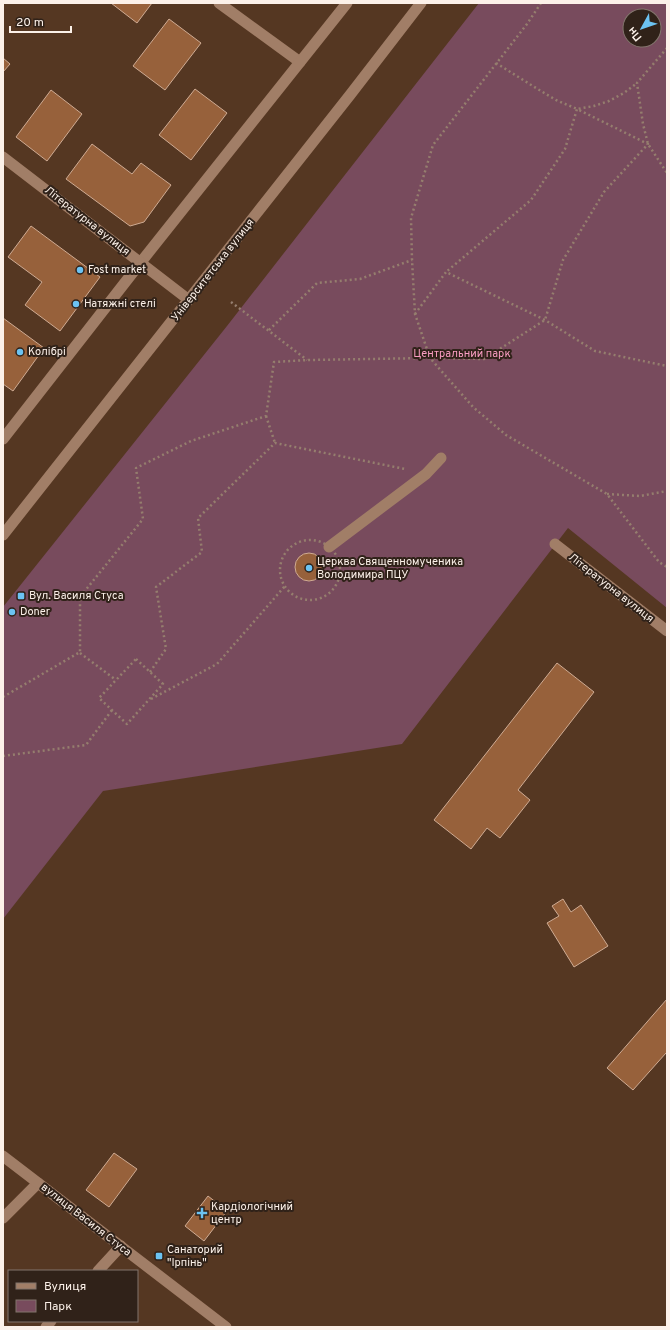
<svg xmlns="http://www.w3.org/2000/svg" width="670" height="1330" font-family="Overpass,sans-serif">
<rect width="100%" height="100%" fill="#553722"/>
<!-- green -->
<path fill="#784b5d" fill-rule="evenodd" d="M479,3H667V608L568,528L402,744L103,791L3,919V607L227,326ZM630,16H654V40H630Z"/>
<!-- building -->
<g fill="#97613b" stroke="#cfab93">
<path d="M111,3H152L137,23Z"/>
<path d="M169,19L201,43L165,90L133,66Z"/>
<path d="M3,58L10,64L3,72Z"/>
<path d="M195,89L227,113L191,160L159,135Z"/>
<path d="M51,90L82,114L47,161L16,137Z"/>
<path d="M92,144L132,174L141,163L171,185L144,222L130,226L66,179Z"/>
<path d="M31,226L100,277L60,331L25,305L42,282L8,257Z"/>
<path d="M3,318L44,348L13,391L3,384Z"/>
<circle cx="309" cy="567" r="14"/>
<path d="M557,663L594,692L518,790L530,800L500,838L487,828L471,849L434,820Z"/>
<path d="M563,899L571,912L581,905L608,946L574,967L547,923L559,916L552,906Z"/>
<path d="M667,999V1054L666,1053L633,1090L607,1068Z"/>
<path d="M114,1153L137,1169L109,1207L86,1190Z"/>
<path d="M208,1196L227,1211L204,1241L185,1226Z"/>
</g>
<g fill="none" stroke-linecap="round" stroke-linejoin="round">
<!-- path -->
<g stroke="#957e6e" stroke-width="2.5" stroke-dasharray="2 3" stroke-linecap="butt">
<path d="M541,3L527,24L433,145L411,218L412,260L415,314L430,358L473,407L506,435L607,494L659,562L667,567"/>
<path d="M667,48L637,83L643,124L648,144L667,173"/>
<path d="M496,63L536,88L556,100L577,109L594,106L609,101L624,93L637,83"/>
<path d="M231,302L307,360"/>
<path d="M415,314L446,272L545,320L595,351L667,366"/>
<path d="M269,330L317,283L360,279L412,260"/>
<path d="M266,416L275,443"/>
<path d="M607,494L640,496L667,491"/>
<circle cx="310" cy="570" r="30"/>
<path d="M80,653L116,680"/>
<path d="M136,659L163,684L127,724L99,698Z"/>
<path d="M150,672L166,649L156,587L202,552L198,518L275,443L405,469"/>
<path d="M3,697L80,652V597L143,519L136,468L191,441L266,416L274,362L308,360L430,358L484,359L545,320L563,260L604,192L648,144L577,109L565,149L531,200L446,272"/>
<path d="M151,699L217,664L285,586"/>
<path d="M3,756L86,745L112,710"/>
</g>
<!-- service -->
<g stroke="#a17e67" stroke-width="11">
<path d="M219,3L300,62"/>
<path d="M3,439L141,262L347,3"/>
<path d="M329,547L426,474L441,458"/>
<path d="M3,1218L38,1183"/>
<path d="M98,1271L121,1246"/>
<path d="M46,1327L51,1321"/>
</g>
<!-- minor -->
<g stroke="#a17e67" stroke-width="11">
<path d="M3,157L189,300"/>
<path d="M555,544L667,631"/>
</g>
<!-- tertiary -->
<path stroke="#a17e67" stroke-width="11" d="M3,1156L226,1327"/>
<!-- secondary -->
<path stroke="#a17e67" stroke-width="11" d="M3,535L350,95L421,3"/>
</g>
<!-- markers -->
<g fill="#6cc3f2" stroke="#302219" stroke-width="1.5">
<circle cx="80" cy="270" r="4"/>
<circle cx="76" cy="304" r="4"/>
<circle cx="20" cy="352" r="4"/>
<circle cx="309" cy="568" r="4"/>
<rect x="17" y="592" width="8" height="8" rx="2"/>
<circle cx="12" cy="612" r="4"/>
<path d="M200 1207h4v4h4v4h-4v4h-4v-4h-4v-4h4z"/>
<rect x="155" y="1252" width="8" height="8" rx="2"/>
</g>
<g text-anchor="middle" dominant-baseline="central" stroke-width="4" stroke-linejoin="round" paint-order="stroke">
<!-- street labels -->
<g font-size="11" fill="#fcf1e9" stroke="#302219">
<text transform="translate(87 221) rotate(38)">Літературна вулиця</text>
<text transform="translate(213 270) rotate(-52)">Університетська вулиця</text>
<text transform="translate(611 588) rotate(38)">Літературна вулиця</text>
<text transform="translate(86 1220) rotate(38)">вулиця Василя Стуса</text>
</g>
<!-- poi labels -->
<g font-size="11" fill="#fcf1e9" stroke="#302219" text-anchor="start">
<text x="88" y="270">Fost market</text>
<text x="84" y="304">Натяжні стелі</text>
<text x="28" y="352">Колібрі</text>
<text x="317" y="562">Церква Священномученика<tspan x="317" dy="13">Володимира ПЦУ</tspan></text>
<text x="29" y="596">Вул. Василя Стуса</text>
<text x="20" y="612">Doner</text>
<text x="211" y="1207">Кардіологічний<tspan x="211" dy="13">центр</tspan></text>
<text x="167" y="1250">Санаторий<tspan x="167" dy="13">"Ірпінь"</tspan></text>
</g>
<!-- park labels -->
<g font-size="11" fill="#fa9dc2" stroke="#302219">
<text x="462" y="354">Центральний парк</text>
</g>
</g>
<!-- border -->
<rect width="670" height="1330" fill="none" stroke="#fcf1e9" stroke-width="8"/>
<!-- legend -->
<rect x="8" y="1270" width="130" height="52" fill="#302219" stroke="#82756c"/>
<rect x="16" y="1283" width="20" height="6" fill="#a17e67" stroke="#82756c"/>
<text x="44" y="1290" font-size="12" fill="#fcf1e9">Вулиця</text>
<rect x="16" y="1300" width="20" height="12" fill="#784b5d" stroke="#82756c"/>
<text x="44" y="1310" font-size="12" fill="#fcf1e9">Парк</text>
<!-- north arrow -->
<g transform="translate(642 28) rotate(230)"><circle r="19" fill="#302219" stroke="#82756c"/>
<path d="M0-3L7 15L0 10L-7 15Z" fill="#6cc3f2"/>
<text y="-6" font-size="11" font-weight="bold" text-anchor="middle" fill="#fcf1e9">Пн</text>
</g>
<!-- scale -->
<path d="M10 26v6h61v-6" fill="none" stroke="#fcf1e9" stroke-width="2"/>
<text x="16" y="26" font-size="12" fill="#fcf1e9" stroke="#302219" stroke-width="3" paint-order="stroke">20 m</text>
</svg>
